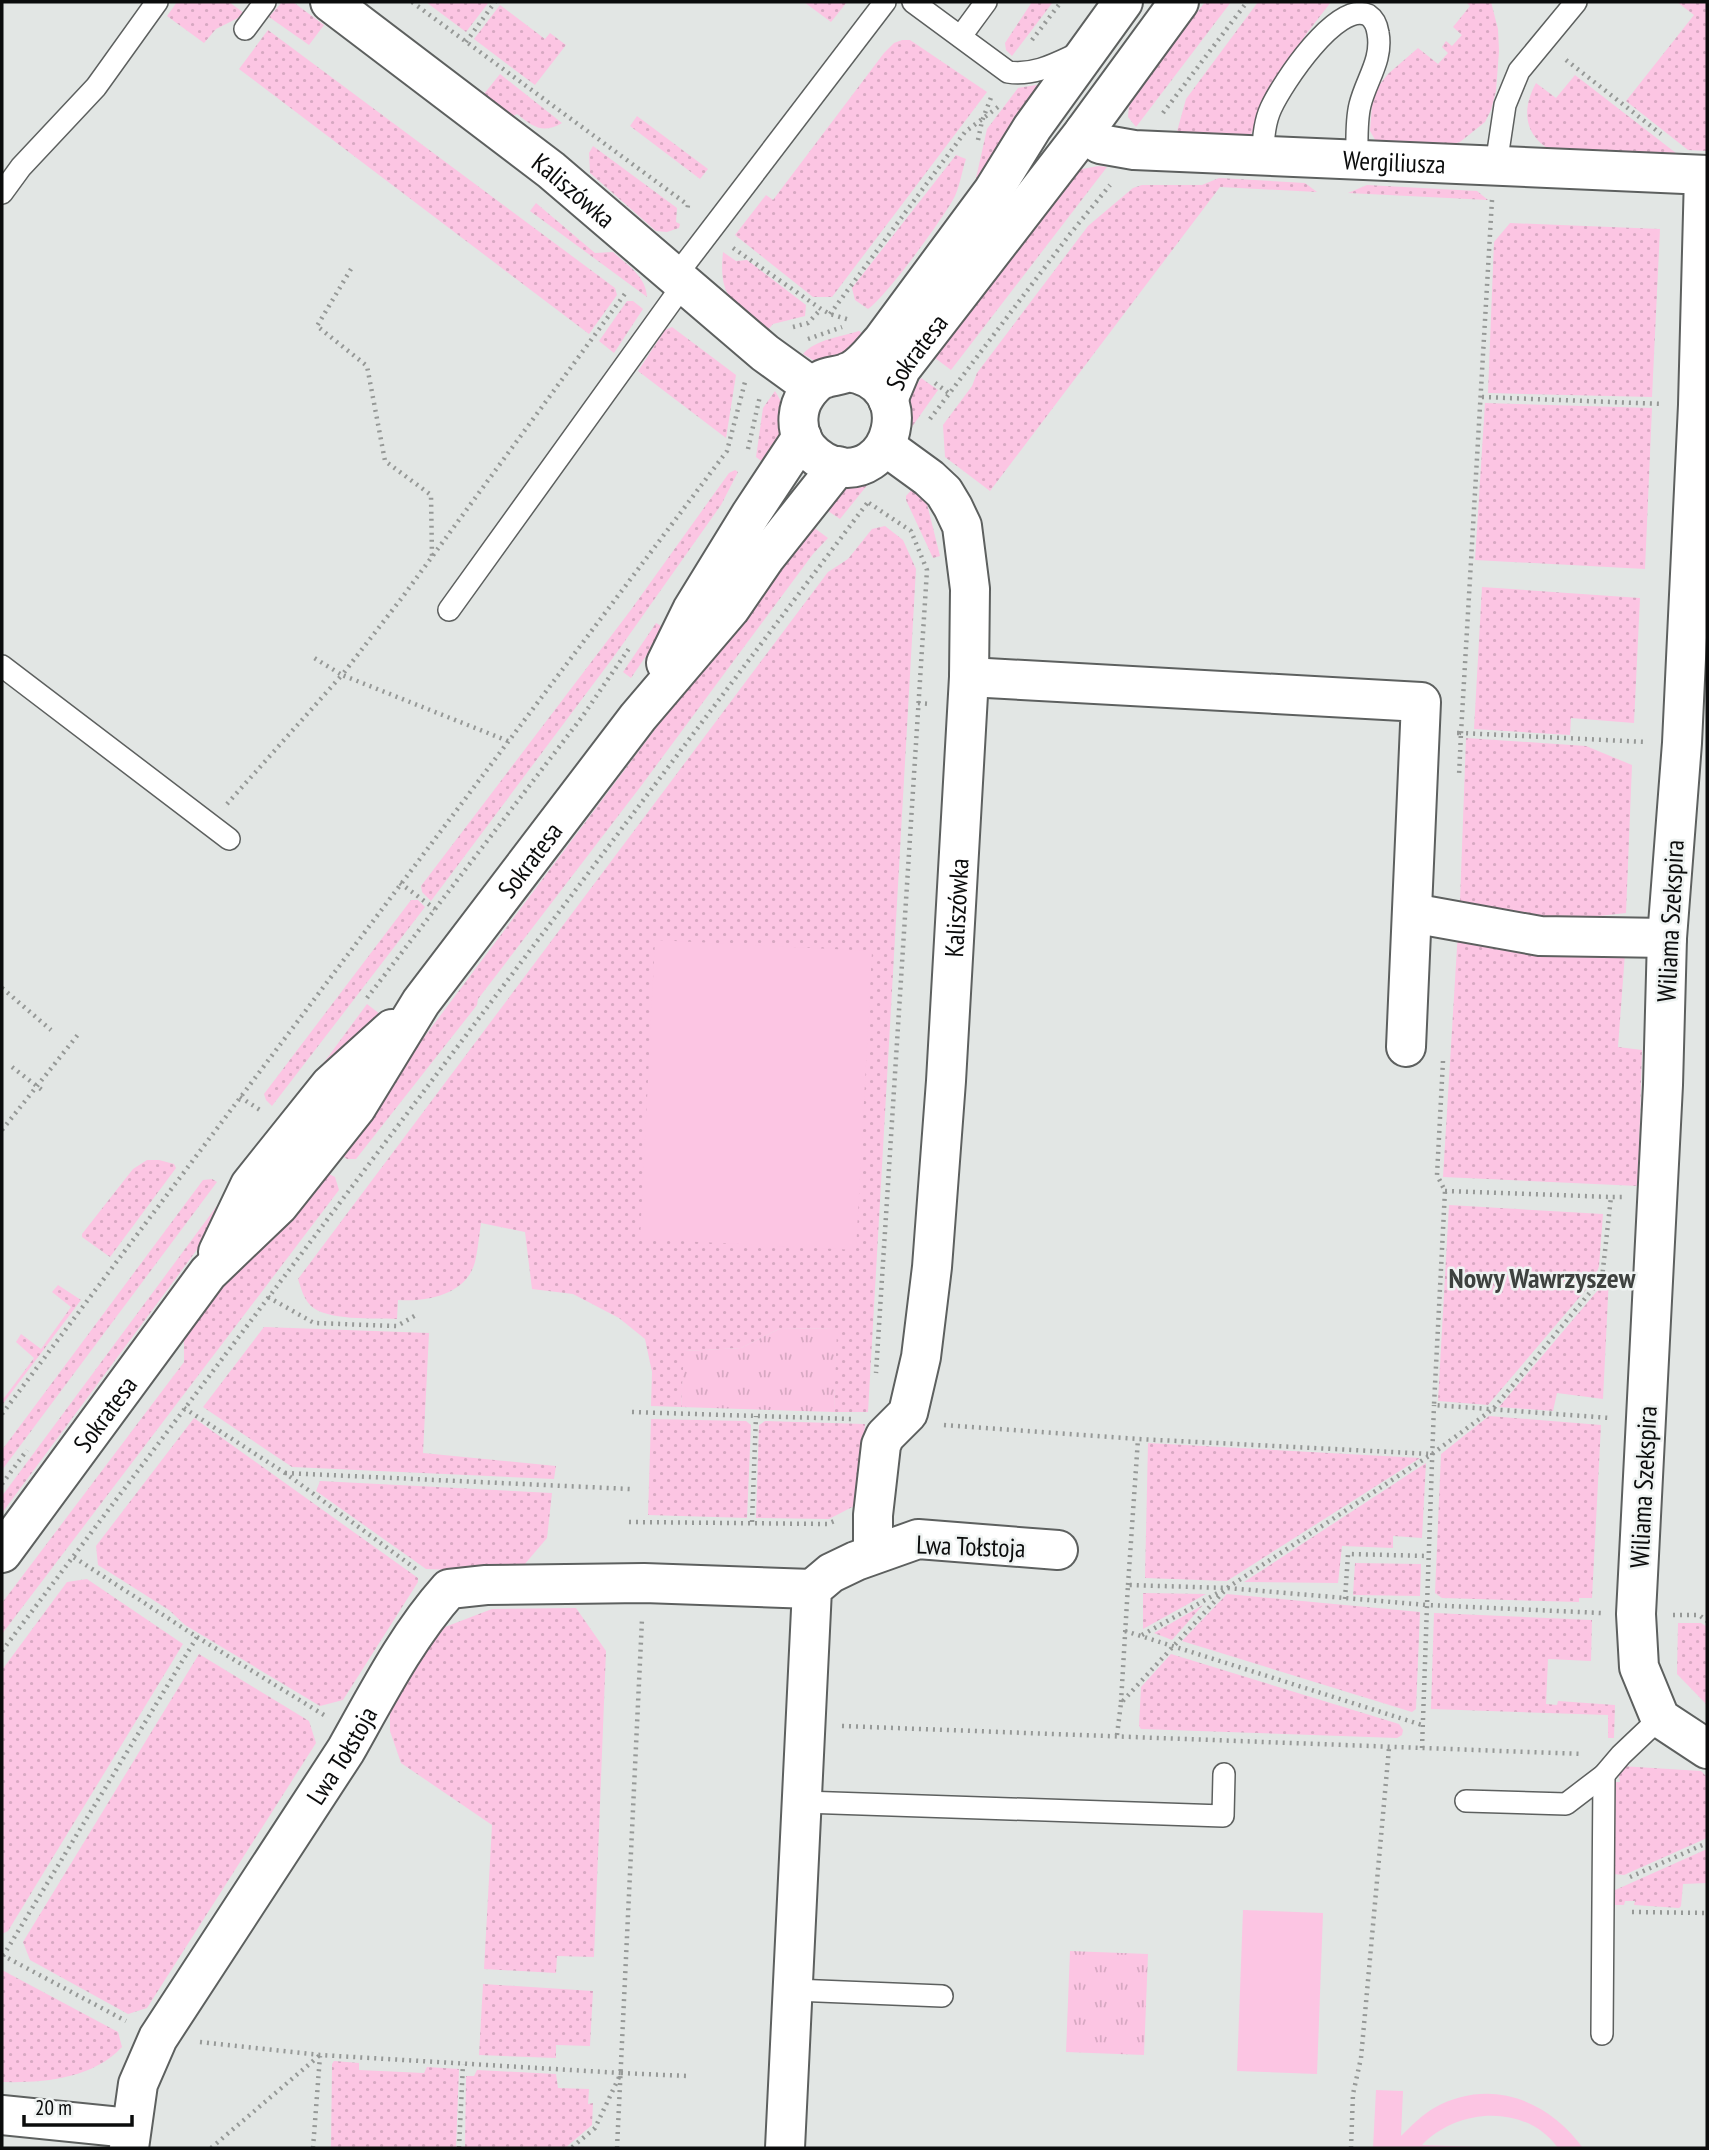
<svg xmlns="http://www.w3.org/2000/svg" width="1709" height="2150" font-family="'PT Sans Narrow',sans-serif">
<defs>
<pattern id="grass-dots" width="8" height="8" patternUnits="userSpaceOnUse" patternTransform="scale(1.75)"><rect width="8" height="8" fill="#fcc5e3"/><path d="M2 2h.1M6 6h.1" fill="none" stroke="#d7a8c2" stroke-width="1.8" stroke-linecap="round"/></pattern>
<pattern id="park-tufts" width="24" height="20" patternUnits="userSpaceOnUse" patternTransform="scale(1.75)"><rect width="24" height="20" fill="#fcc5e3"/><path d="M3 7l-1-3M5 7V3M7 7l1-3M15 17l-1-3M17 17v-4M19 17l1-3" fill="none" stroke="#d7a8c2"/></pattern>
</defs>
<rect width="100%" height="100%" fill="#e2e6e4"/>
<!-- grass -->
<g fill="url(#grass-dots)">
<path d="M177,2H229L244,13L240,17L216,29L204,43L167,16Z"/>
<path d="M282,2H293L324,25L309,45L269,17Z"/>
<path d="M426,2H489L466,32Z"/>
<path d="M804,2H847L831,22Z"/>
<path d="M1032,2H1053L1012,56L1006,50L1005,43Z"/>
<path d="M1205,2H1231L1136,127L1128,117L1129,104L1133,96Z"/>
<path d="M1258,2H1331L1307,33L1271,88L1250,137L1176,135L1186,99Z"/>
<path d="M1466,2H1491L1498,29L1499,51L1496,91L1491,110L1485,122L1460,142L1445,146L1377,143L1370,131L1373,93L1388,74L1418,48L1438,64L1448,53L1442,47L1446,41L1452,46L1462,35L1453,27L1470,6Z"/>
<path d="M1677,2H1707V151L1688,150L1626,101L1694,15Z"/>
<path d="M500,5L545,39L550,33L566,45L535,85L474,39Z"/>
<path d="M268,30L615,288L617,295L589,334L239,69Z"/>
<path d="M902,40H910L987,92L832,297H813L735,235L766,195L773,200L884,53L894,43Z"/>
<path d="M500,74L562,123C543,134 533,127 517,114L513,116L484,94Z"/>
<path d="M1575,75L1685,160L1557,153C1525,139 1520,112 1536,83L1556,98Z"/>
<path d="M1036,85H1040L974,187L987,129L1018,88Z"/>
<path d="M637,116L708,169L700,179L630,126Z"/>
<path d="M593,146L677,208L676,222L680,224L679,228L667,232L656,231L590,173L589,153Z"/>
<path d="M956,155L966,159C962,171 960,185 955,196C945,216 886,297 868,309L855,300L852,288Z"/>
<path d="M1098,166L1107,167L951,370L935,358L1077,170Z"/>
<path d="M1219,178L1305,183L1317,192L1220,187L990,491L945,457L943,425L972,386L977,373L1088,226L1133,188L1142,185H1202Z"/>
<path d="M1367,185L1477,191L1488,200L1348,193Z"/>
<path d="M536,203L595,253L613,252C627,265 646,276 647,297L530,211Z"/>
<path d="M1510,223L1660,229L1652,397L1488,393L1494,242Z"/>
<path d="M723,252L736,261L747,260L806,305L805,316L773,324L768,330C734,306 718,298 723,252Z"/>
<path d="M627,301H633L643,309L614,353L599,341Z"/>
<path d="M672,327L736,375L726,438L638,371L665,330Z"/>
<path d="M859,331L871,340L861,355L818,363L803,354C816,339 841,337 859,331Z"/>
<path d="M921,378L938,390L909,431L906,402Z"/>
<path d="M775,391C796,424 783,435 768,466L756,457L763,408Z"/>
<path d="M1485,403L1652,408L1645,569L1475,560Z"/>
<path d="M881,468L840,519L822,507L845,480Z"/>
<path d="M735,470L738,472L721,505L615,655L431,901L422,892L421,886L630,611L729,473Z"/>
<path d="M915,486L927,504L940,556L933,558L906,500V496Z"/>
<path d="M809,524L828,538L813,554L641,786L478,999L477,1005L356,1159H347L338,1152Z"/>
<path d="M885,526L903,540L916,569L868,1412H834L836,1329L781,1328L741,1348L685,1351L681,1407L651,1406L652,1372L645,1339L619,1318L573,1294L532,1289L525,1232L481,1223C479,1236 478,1249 475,1262C466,1295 427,1302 398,1300L397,1319C375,1318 325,1321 310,1305C303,1297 301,1288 298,1279L828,572L848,559L872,529Z"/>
<path d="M1482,587L1640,598L1634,723L1571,718L1570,735L1474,729Z"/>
<path d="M656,623L665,628L631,678L623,672Z"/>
<path d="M1466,738L1586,746L1632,765L1626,913L1555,921L1533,919L1460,902Z"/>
<path d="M411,900H418L425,907L272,1106L266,1100L264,1094Z"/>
<path d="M1458,931L1625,953L1618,1047L1642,1050L1638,1186L1443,1177Z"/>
<path d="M367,1004L380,1014L378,1019L286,1114Z"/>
<path d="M147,1160H159L174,1164L176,1168L110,1257L82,1237V1234L133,1169Z"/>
<path d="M323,1171L335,1177L339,1190L2,1634V1603L184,1362V1330L284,1221Z"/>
<path d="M212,1179L217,1182L2,1470V1450L203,1180Z"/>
<path d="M222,1199L230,1205L2,1513V1496Z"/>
<path d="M1449,1205L1603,1214L1599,1266L1595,1279L1488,1405L1438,1401Z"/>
<path d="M1609,1277L1603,1399L1557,1393L1553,1411L1499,1407Z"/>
<path d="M58,1285L81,1300L2,1405V1397L4,1398L34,1358L16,1342L21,1334L41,1349L71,1307L52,1292Z"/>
<path d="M264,1327L429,1333L423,1453L556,1466L554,1479L292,1467L203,1407Z"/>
<path d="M1489,1416L1601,1425L1592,1598H1579V1602L1442,1598L1435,1593L1441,1454Z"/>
<path d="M194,1418L418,1578V1582L343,1700L320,1706L185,1625L169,1610L98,1565L96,1546Z"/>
<path d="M651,1419L746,1421L751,1425L747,1518L648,1515Z"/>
<path d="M765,1421L865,1424L858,1504L829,1519L756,1518L759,1425Z"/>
<path d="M1148,1443L1420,1458L1227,1581L1145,1578Z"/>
<path d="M1426,1463L1422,1538L1393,1536V1548L1342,1546L1338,1583L1244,1582Z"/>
<path d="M320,1481L552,1493L547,1538L518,1572L426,1569L316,1491Z"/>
<path d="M1355,1563L1421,1564L1420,1596L1353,1595Z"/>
<path d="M87,1579L183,1644L8,1931L2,1934V1670L67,1582Z"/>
<path d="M1143,1593L1206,1594L1143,1629Z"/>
<path d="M1227,1594L1420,1612L1416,1709L1412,1712L1182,1641Z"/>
<path d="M1203,1605L1172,1640L1154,1633Z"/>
<path d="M576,1608L606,1651L594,1957L557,1956L556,1973L484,1969L492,1825L401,1763L390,1731V1711L428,1648L445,1627L492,1609Z"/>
<path d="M1434,1613L1592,1620L1591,1661L1548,1659L1546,1704L1557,1705L1558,1701L1615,1705L1614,1738H1608V1715L1431,1709Z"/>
<path d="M1678,1623H1701L1707,1627V1705L1677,1674Z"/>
<path d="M199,1654L309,1721L316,1743L147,2008L128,2014L30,1960L23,1942Z"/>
<path d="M1171,1654L1399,1724L1403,1730L1402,1735L1397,1738L1141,1729L1139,1726L1141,1687Z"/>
<path d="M1621,1766L1701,1771L1707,1777V1838L1624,1875L1613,1874L1615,1782H1620L1618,1771Z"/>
<path d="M1707,1849V1883L1683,1884L1681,1906L1679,1908L1634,1905L1635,1901H1625L1624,1905H1613V1891Z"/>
<path d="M2,1970L118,2032L122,2047C92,2079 43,2083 2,2082Z"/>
<path d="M483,1984L593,1991L590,2046L556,2045V2058L479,2055Z"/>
<path d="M334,2061L359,2063V2070L424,2073L427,2067L459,2069L456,2148H331L332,2064Z"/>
<path d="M477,2070L556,2074L558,2088L589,2089L588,2104L593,2103L592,2125L565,2148H465L466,2076H474Z"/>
</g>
<!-- park -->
<g fill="url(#park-tufts)">
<path d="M781,1328L837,1329L834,1412L681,1407L684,1351L741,1348Z"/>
<path d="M1070,1951L1148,1954L1144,2055L1066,2052Z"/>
</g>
<!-- pitch -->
<g fill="#fcc5e3">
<path d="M655,940L872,951L856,1250L640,1239Z"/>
<path d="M1243,1910L1323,1913L1317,2074L1237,2071Z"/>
<path d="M1376,2090L1403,2091L1401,2136C1411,2126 1422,2115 1434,2108C1490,2077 1548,2100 1583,2148H1558C1526,2103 1457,2108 1422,2145L1506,2148H1373Z"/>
</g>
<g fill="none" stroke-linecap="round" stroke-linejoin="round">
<defs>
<g id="lane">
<path d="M913,2L1008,72C1035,76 1057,63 1081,52"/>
<path d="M245,29L265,2"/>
<path d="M961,36L986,2"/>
<path d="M1263,155C1263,139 1264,123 1271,108C1282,84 1337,0 1368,15C1374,19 1377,26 1378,33C1383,60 1366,80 1360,105C1356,121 1357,141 1357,158"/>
<path d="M1496,165L1505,105L1519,71L1576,2"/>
<path d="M2,193L21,167L96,87L157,2"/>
<path d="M675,277L885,2"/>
<path d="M449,610L683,285"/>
<path d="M2,666L229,839"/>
<path d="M1466,1801L1566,1804L1604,1775L1621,1755L1660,1718"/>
<path d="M803,1802L1223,1816L1224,1774"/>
<path d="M794,1990L942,1996"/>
<path d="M1602,2034L1604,1775"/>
</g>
<g id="street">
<path id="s1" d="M330,2L551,170L765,353L812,387"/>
<path id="s2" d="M1084,132L1100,144L1134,150L1707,175"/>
<path d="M1704,175L1698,405L1682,743L1667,938L1663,1085L1636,1614L1639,1667L1660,1718L1707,1749"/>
<path d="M969,677L1421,702L1406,1047"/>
<path d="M1412,913L1540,936L1667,938"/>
<path id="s3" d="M873,1554V1515L881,1445L885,1436L908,1413L921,1357L932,1267L946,1081L969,677L970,589L962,526L953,507L944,492L929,478L885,446"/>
<path d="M2,2115L130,2128"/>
<path id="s4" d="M129,2148L138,2084L158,2038L346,1750C377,1695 407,1636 449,1589L486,1585L644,1583L812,1589"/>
<path d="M785,2148L812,1589L831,1573L856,1561L918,1539L1058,1550"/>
</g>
<g id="secondary">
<path d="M848,372C921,382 894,486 831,465C819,460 809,452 803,441C796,426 797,408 806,395C822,371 833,380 851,371C864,364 872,352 882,341L993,191L1032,128L1123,2"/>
<path id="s5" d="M888,400L901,369L1084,132L1179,2"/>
<path d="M666,663L692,610L751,514L802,437"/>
<path d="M218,1252L250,1185L330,1085L392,1029"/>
<path id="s6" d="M2,1553L208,1273L279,1205L356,1108L421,1002L638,717L730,609L765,558L838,466"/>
</g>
</defs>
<!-- lane casing -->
<use href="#lane" stroke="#5d605f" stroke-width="24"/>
<!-- street casing -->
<use href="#street" stroke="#5d605f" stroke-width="42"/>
<!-- secondary casing -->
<use href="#secondary" stroke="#5d605f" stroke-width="42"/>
<!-- path -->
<g stroke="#969997" stroke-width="4.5" stroke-dasharray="2 5" stroke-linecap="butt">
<path d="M412,2L688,205L687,211"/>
<path d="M1032,40L1061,2"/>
<path d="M466,42L495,2"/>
<path d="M1566,60L1661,134"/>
<path d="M1163,113L1247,2"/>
<path d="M978,140L982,121L992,95"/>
<path d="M1492,200L1461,733L1646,742"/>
<path d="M733,248L821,309L830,314L850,320"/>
<path d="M351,269L317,326L367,366L385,461L431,495L432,557"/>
<path d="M830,314L965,132L998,107"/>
<path d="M793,327L808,323L821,309"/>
<path d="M808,339L842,327"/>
<path d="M935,383L950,394"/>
<path d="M1482,397L1663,404"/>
<path d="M930,419L1070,234L1110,185"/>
<path d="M748,449L760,396"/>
<path d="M869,503L911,531L927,570L876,1373"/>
<path d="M918,703L931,704"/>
<path d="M1457,733H1461L1459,776"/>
<path d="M508,741L342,675L401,599L627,291"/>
<path d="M227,804L342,675L311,656"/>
<path d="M400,883L435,909"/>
<path d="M2,988L51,1030"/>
<path d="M367,998L582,717L630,647"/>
<path d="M1443,1061L1437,1175L1445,1191L1434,1405L1610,1418"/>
<path d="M12,1067L42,1090"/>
<path d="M240,1097L263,1112"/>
<path d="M2,1130L80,1032"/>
<path d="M1445,1191L1611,1197"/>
<path d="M268,1297L314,1323L397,1326L416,1315"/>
<path d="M184,1408L285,1473L416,1569"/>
<path d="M632,1412L851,1419"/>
<path d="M2,1414L727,451L745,382"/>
<path d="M944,1425L1138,1439L1431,1454"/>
<path d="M285,1473L630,1489"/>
<path d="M2,1484L27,1450"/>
<path d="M629,1522L827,1524L837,1520"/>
<path d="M752,1522L756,1416"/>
<path d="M1128,1585L1138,1439"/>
<path d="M1345,1599L1348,1554L1428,1556"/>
<path d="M1673,1615H1699L1707,1621"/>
<path d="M1125,1631L1422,1725"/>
<path d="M1142,1635L1223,1590"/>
<path d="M197,1637L324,1715"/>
<path d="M2,1651L868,502"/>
<path d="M1121,1702L1128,1585L1227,1588L1427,1605L1434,1405"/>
<path d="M842,1726L1582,1754"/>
<path d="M1117,1735L1121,1703L1227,1588L1432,1454L1493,1409L1602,1278L1611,1197H1622"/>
<path d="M1422,1748L1427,1605L1601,1613"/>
<path d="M1630,1877L1707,1843"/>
<path d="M1632,1912L1707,1913"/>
<path d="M2,1955L126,2021"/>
<path d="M3,1956L197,1637L72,1556"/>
<path d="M200,2042L320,2055L621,2073L595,2128L571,2148"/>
<path d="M621,2073L688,2076"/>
<path d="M211,2148L320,2055"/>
<path d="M313,2148L320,2056"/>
<path d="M459,2148L463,2064"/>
<path d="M617,2148L642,1619"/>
<path d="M1351,2148L1353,2094L1361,2058L1389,1748"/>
</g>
<!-- lane -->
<use href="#lane" stroke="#fff" stroke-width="21"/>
<!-- street -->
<use href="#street" stroke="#fff" stroke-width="38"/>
<!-- secondary -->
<use href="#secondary" stroke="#fff" stroke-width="38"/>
</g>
<g text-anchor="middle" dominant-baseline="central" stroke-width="5" stroke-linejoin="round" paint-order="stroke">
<!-- street labels -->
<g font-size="26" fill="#0b0c0c" stroke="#eff3f2">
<text stroke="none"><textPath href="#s2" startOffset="315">Wergiliusza</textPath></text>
<text stroke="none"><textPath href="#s1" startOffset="308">Kaliszówka</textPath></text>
<text stroke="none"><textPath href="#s5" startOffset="56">Sokratesa</textPath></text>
<text stroke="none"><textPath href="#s6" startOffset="873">Sokratesa</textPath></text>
<text stroke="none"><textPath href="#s3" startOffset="660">Kaliszówka</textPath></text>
<text transform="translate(1670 921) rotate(-87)">Wiliama Szekspira</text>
<text stroke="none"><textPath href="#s6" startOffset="173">Sokratesa</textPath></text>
<text transform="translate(1643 1487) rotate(-87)">Wiliama Szekspira</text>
<text transform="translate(971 1546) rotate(2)">Lwa Tołstoja</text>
<text stroke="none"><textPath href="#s4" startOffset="452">Lwa Tołstoja</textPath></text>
</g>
<!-- neighbourhood labels -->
<g font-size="28" font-weight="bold" fill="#3e413f" stroke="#eff3f2">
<text x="1542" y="1277">Nowy Wawrzyszew</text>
</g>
</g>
<!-- border -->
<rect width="1709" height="2150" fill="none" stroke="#0b0c0c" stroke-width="7"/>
<!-- scale -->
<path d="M24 2115v10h108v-10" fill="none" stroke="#0b0c0c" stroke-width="3.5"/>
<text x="35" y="2115" font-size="21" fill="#0b0c0c" stroke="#eff3f2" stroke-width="5" paint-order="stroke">20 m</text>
</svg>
